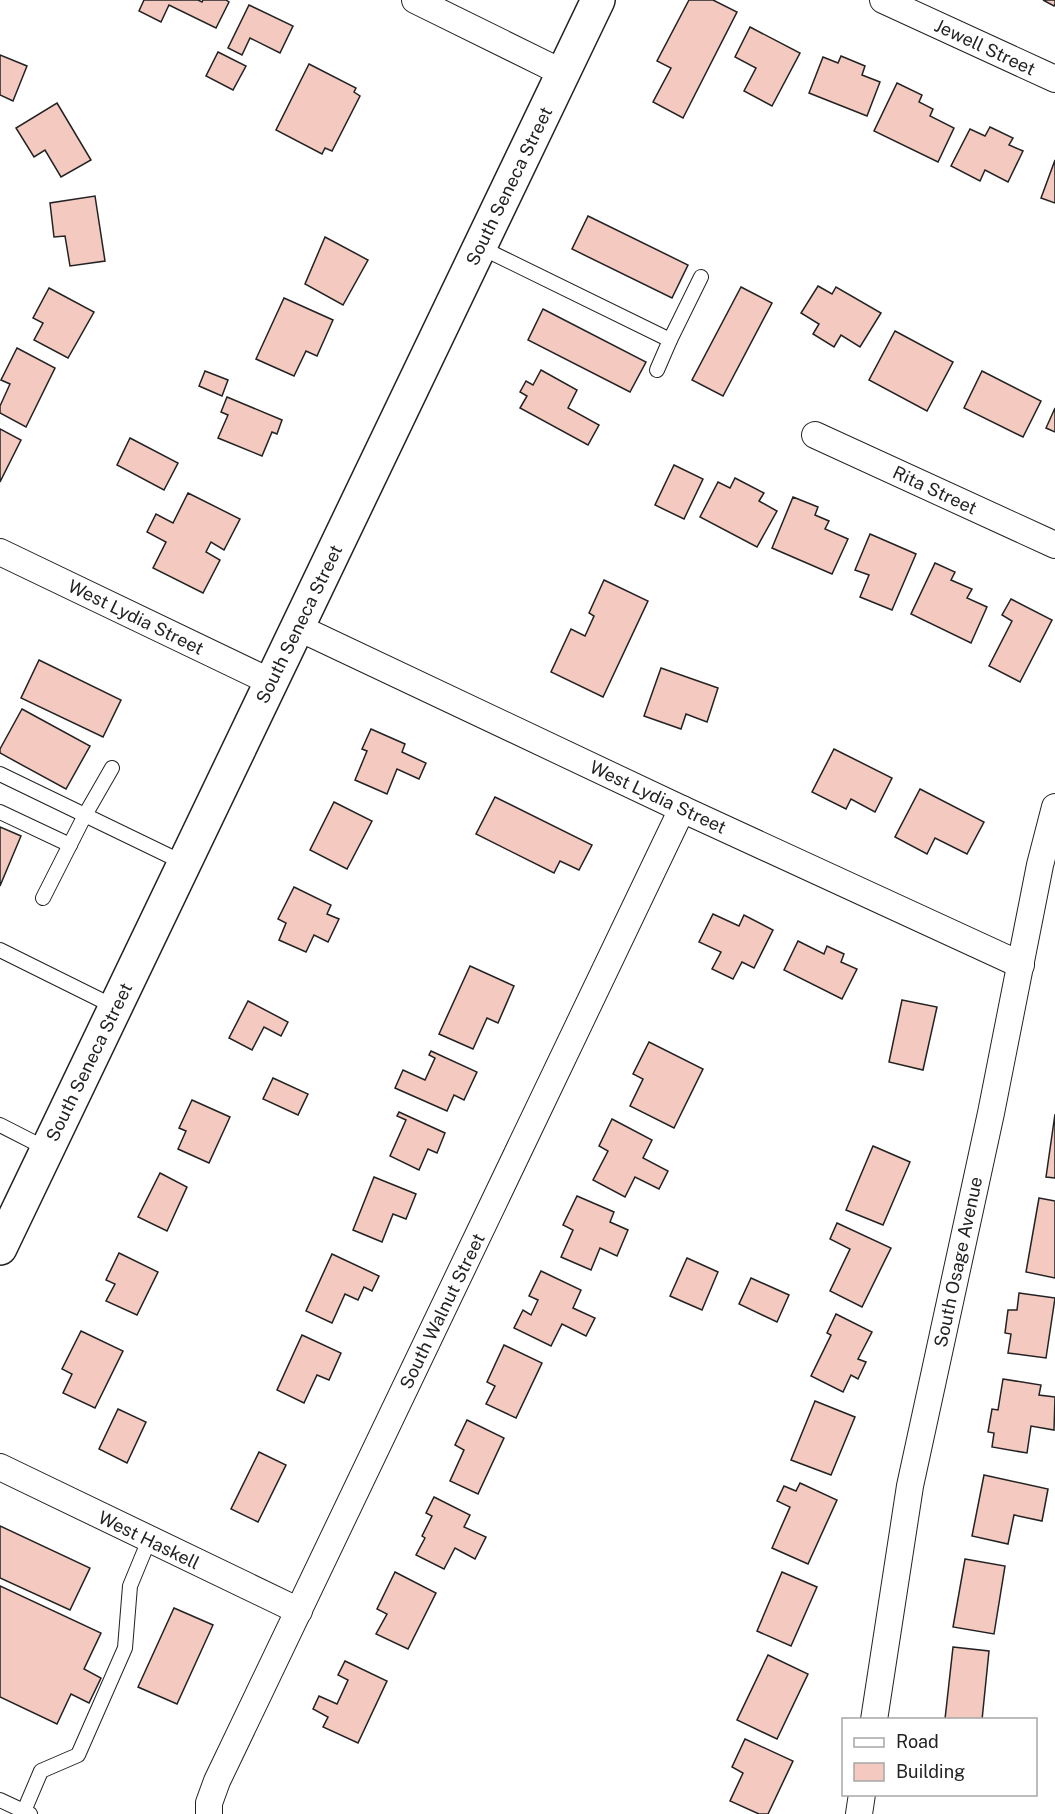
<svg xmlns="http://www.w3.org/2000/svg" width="1055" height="1814" font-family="'Public Sans',sans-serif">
<rect width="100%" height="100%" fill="#fff"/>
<!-- building -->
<g fill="#f3c9c0" stroke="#222" stroke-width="1.5">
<path d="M144,0H198L202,2L203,0H226L229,2L216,28L169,5L161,22L139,11Z"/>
<path d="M689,0H713L737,12L683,118L653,102L671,68L657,61Z"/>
<path d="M1043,0H1055V4L1054,6Z"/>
<path d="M249,5L293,26L280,53L250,38L242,55L228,48Z"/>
<path d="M750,27L800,53L772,106L744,91L756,68L735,57Z"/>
<path d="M218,52L246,66L233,90L206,76Z"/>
<path d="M0,55L27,66L13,101L0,95Z"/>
<path d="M841,56L865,66L862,75L880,82L867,116L809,93L823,57L838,63Z"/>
<path d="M309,64L356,88L354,92L360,96L332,151L325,148L322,154L276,130Z"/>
<path d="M897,83L922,95L919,102L933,109L930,116L954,128L938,162L874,131Z"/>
<path d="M57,103L91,160L61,177L45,150L34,157L16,128Z"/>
<path d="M990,127L1013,138L1009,145L1023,151L1008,182L985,170L980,181L951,166L970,129L985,136Z"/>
<path d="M1055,160V203L1041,198Z"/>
<path d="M95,196L105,261L70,266L65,236L54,237L50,203Z"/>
<path d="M588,216L688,265L672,298L572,249Z"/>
<path d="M325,237L368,260L343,305L305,284Z"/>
<path d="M818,286L832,294L836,287L881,313L860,347L841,335L834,347L813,334L819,324L801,313Z"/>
<path d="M741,287L772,303L723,396L692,380Z"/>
<path d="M49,288L94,312L68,358L34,340L43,323L33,318Z"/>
<path d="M284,298L333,320L317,356L306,351L294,376L256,359Z"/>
<path d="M543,309L646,362L630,392L528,340Z"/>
<path d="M895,331L953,362L927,411L869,380Z"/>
<path d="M17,348L55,368L26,427L0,413V406L10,384L1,380Z"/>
<path d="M541,370L577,390L568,408L599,425L588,445L520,408L527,396L520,392L526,381L533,385Z"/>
<path d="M205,371L228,380L222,396L199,386Z"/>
<path d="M982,371L1041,401L1023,437L964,408Z"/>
<path d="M227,397L282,420L277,434L272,432L262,456L218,438L228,415L221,412Z"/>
<path d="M1055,408V432L1046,428Z"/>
<path d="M0,429L21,440L0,482Z"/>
<path d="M130,438L178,463L164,490L117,465Z"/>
<path d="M674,465L703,479L684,519L655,505Z"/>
<path d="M735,478L764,493L759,501L777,511L757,547L700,517L718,482L730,488Z"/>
<path d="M188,493L240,519L224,550L211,542L206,552L220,560L203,593L153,568L166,542L147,532L156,514L173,523Z"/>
<path d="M793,497L818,507L815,515L829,521L825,529L848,539L832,574L772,548Z"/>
<path d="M870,534L916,554L892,610L860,597L869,575L855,570Z"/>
<path d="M935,563L955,572L951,580L972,589L967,598L987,607L971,643L911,614Z"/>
<path d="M604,580L648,601L603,697L551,672L571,629L585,636L594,616L589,613Z"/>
<path d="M1011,599L1052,620L1020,682L989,666L1012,621L1002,615Z"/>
<path d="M39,660L121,700L103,737L21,698Z"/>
<path d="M661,668L718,688L707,722L686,714L681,729L644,716Z"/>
<path d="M22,709L90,746L66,789L0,753V749Z"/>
<path d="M371,729L405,744L402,752L426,763L419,779L397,769L387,794L355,780L367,751L362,749Z"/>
<path d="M834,749L892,778L875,812L851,799L846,809L812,792Z"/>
<path d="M920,789L984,822L967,854L935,838L927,854L895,837Z"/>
<path d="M495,797L592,845L579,870L560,861L554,873L476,834Z"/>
<path d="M334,802L372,821L347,869L310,850Z"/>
<path d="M0,827L21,836L0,886Z"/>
<path d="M294,887L331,905L327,914L339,919L328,942L314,935L306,952L279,940L286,923L278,919Z"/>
<path d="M713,914L739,926L744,915L773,930L754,968L742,962L733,979L712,969L721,952L699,942Z"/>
<path d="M798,941L824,954L827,946L844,954L841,962L857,969L842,999L784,970Z"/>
<path d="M470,966L514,986L498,1023L487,1018L473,1049L439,1034Z"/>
<path d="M902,1000L937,1007L923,1070L889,1062Z"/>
<path d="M248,1001L288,1022L281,1036L264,1027L252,1050L229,1038Z"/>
<path d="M649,1042L703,1069L674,1128L630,1106L643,1079L633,1074Z"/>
<path d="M431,1051L477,1072L464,1100L454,1095L447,1111L395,1088L403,1070L425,1080L435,1058L429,1055Z"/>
<path d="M273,1078L308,1094L298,1115L263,1099Z"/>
<path d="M192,1100L230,1117L209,1163L178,1149L186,1131L179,1128Z"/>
<path d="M399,1112L445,1133L437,1153L428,1149L419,1170L390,1156L406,1120L397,1116Z"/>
<path d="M1055,1114V1178L1046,1177Z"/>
<path d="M612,1119L652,1140L643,1158L668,1171L659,1189L635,1177L625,1197L593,1180L608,1151L599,1146Z"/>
<path d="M873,1146L910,1162L883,1225L846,1210Z"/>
<path d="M160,1173L187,1187L167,1231L138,1217Z"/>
<path d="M374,1177L416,1194L406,1219L393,1214L382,1242L353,1230Z"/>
<path d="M577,1196L614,1212L610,1222L628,1230L617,1256L600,1248L591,1270L561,1257L573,1230L563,1225Z"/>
<path d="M1039,1198L1055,1201V1278L1026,1272Z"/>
<path d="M837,1223L891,1248L862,1307L830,1291L850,1249L830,1239Z"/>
<path d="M119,1253L158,1272L137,1315L106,1301L115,1284L106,1280Z"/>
<path d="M332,1254L379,1276L372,1291L364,1287L358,1300L345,1294L332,1323L306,1311Z"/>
<path d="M687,1258L718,1272L702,1310L670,1296Z"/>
<path d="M541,1271L581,1290L573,1308L595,1318L586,1336L562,1324L551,1346L514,1328L523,1310L531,1315L538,1300L529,1296Z"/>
<path d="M751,1278L789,1295L777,1322L739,1304Z"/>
<path d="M1019,1293L1055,1298L1046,1358L1008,1353L1011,1334L1005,1333L1008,1310H1017Z"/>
<path d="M836,1314L872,1332L858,1359L866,1362L858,1379L851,1375L843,1392L811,1376L831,1335L827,1333Z"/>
<path d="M81,1331L123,1351L95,1408L63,1393L72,1374L62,1369Z"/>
<path d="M302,1335L341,1353L329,1380L317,1375L304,1403L277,1390Z"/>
<path d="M504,1345L542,1363L516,1418L486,1404L495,1386L487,1382Z"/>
<path d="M1003,1379L1041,1385L1039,1395L1055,1397L1054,1430L1031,1426L1027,1453L992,1447L994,1433L988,1432L992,1409L998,1410Z"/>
<path d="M815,1401L855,1417L831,1475L791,1460Z"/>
<path d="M118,1409L146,1422L127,1463L99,1449Z"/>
<path d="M467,1420L504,1438L478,1494L450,1481L464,1450L455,1445Z"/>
<path d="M259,1452L286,1465L258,1522L231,1509Z"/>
<path d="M984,1475L1048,1489L1042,1521L1014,1515L1008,1544L972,1536Z"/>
<path d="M800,1483L837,1500L808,1564L772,1548L790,1507L777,1501L784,1486L796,1491Z"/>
<path d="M434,1497L470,1515L464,1527L486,1537L475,1559L455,1548L444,1569L416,1555L425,1538L422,1536L432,1516L426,1513Z"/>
<path d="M0,1526L90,1568L70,1610L0,1578Z"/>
<path d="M965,1559L1005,1566L994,1634L953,1627Z"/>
<path d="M395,1572L436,1593L408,1649L376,1634L387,1614L377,1609Z"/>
<path d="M782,1572L817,1587L791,1646L757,1631Z"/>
<path d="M0,1586L101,1633L84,1669L101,1678L89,1703L71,1694L57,1724L0,1697Z"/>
<path d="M174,1608L213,1625L177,1704L138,1687Z"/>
<path d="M953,1647L989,1651L982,1720L945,1719Z"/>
<path d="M768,1655L808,1674L777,1739L737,1720Z"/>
<path d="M345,1661L387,1681L358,1743L323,1727L328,1717L313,1709L319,1696L337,1704L348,1680L338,1675Z"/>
<path d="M745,1739L793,1761L768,1814H759L730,1801L743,1773L732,1767Z"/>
</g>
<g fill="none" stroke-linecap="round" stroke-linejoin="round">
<defs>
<g id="service">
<path d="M480,247L670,340L701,277"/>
<path d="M657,370L670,340"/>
<path d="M0,774L184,863"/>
<path d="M0,812L70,845"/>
<path d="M43,898L85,815L112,768"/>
<path d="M0,950L115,1007"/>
<path d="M0,1125L47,1149"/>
<path d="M0,1800L30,1814"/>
<path d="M24,1811L41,1771L78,1755L125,1648L130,1586L149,1540"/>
</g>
<g id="minor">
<path d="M415,0L563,73"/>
<path d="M883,0L1055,79"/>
<path d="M815,435L1055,545"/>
<path d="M0,552L271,682"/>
<path d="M297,627L682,809L1021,965"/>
<path d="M0,1467L299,1611"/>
<path d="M874,1720L910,1486L991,1113L1040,865L1055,807"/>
<path d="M209,1814V1803L217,1781L682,809"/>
<path d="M859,1814L862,1794"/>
</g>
<path id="tertiary" d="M0,1248L598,0"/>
</defs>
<!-- service casing -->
<use href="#service" stroke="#222" stroke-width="16"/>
<!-- minor casing -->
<use href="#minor" stroke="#222" stroke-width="28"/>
<!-- tertiary casing -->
<use href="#tertiary" stroke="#222" stroke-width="36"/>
<!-- service -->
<use href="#service" stroke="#fff" stroke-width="14"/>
<!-- minor -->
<use href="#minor" stroke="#fff" stroke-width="26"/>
<!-- tertiary -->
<use href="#tertiary" stroke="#fff" stroke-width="33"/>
</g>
<g text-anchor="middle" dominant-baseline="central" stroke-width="4.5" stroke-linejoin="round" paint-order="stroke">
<!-- street labels -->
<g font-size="18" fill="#222" stroke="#fff">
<text transform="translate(985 47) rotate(25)">Jewell Street</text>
<text transform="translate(509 186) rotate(-64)">South Seneca Street</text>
<text transform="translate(935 490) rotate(25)">Rita Street</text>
<text transform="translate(136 617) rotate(26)">West Lydia Street</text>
<text transform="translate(299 624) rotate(-64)">South Seneca Street</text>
<text transform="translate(658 797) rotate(25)">West Lydia Street</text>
<text transform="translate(89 1062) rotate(-64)">South Seneca Street</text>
<text transform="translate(958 1262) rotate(-78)">South Osage Avenue</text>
<text transform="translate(442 1311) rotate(-64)">South Walnut Street</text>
<text transform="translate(149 1540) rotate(26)">West Haskell</text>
</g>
</g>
<!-- legend -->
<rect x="842" y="1718" width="195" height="78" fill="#ffffff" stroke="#a7a7a7" stroke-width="1.5"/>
<rect x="854" y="1738" width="30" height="9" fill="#ffffff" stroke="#a7a7a7" stroke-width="1.5"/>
<text x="896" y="1748" font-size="18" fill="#222222">Road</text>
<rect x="854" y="1763" width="30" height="18" fill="#f3c9c0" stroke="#a7a7a7" stroke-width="1.5"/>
<text x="896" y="1778" font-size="18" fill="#222222">Building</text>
</svg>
